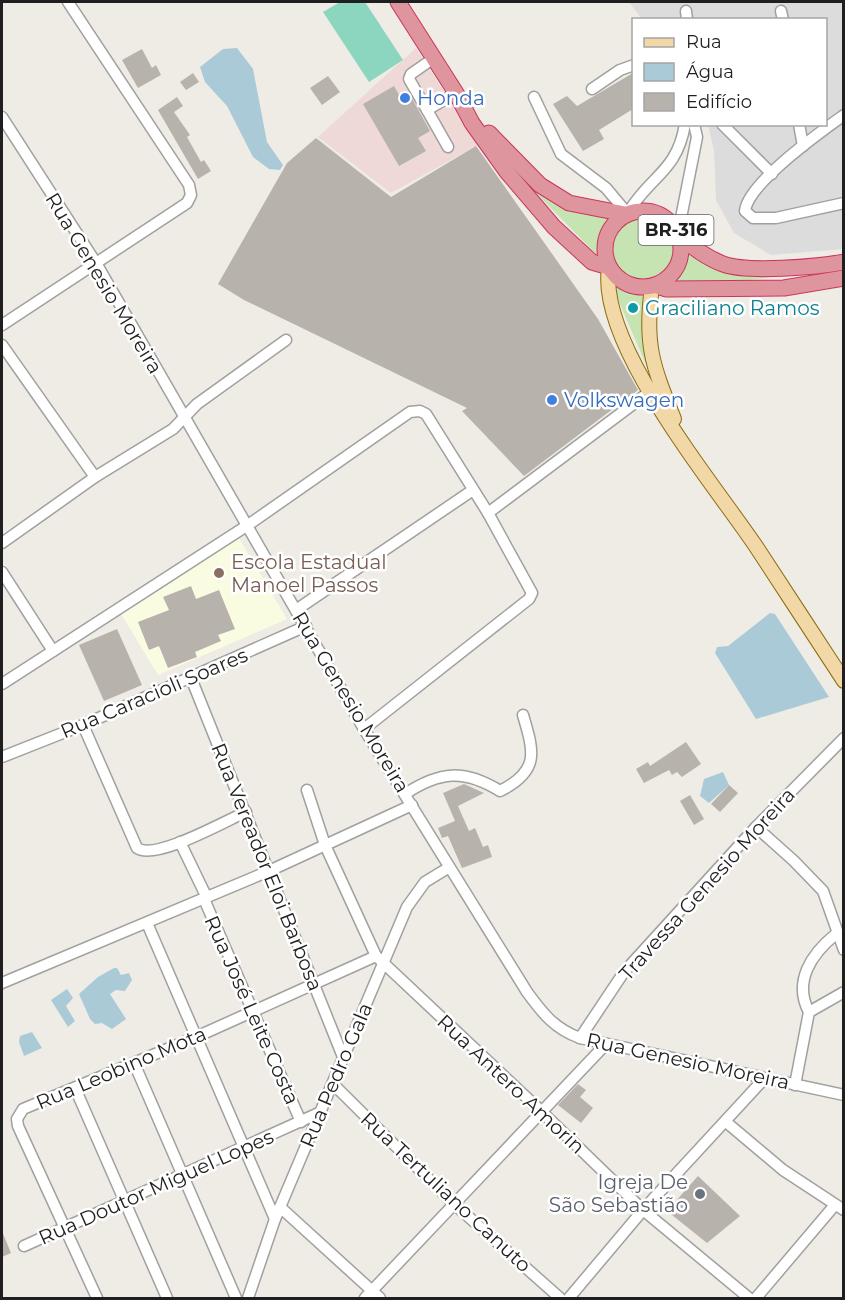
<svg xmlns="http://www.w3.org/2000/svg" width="845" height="1300" font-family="Montserrat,sans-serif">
<rect width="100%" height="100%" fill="#efece6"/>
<!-- residential -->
<path fill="#dddcdc" d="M629,2H843V249L771,255L734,233L716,200L714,151L708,125L826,124V20L642,19Z"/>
<!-- commercial -->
<path fill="#eed9d7" d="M416,48L478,145L391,193L318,137Z"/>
<!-- education -->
<path fill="#fafce2" d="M237,535L287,619L158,675L120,612Z"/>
<!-- grass -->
<g fill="#c6e4b1">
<path d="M544,191C566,208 584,214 611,217L600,241V258L535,192Z"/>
<circle cx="644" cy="248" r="32"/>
<path d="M689,249L793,274L743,281H676L684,268Z"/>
<path d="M614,281L633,290L646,291L653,381L617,297Z"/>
</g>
<!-- pitch -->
<path fill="#8cd6bf" d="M340,2H365L403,60L369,82L323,12Z"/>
<!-- water -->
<g fill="#abcad8">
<path d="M237,48L253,69L267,142L283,165L280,170L269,169L253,157L227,106L205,82L200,67L223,49Z"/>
<path d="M770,613L775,614L829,697L756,719L715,653L717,647L728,646Z"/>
<path d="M723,772L729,785L709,803L700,796L704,779Z"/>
<path d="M114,968H117L121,975L129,973L132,980L125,991L116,990L110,994L126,1019L112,1029L102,1023L95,1024L90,1019L79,994L98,977Z"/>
<path d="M67,989L73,998L66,1006L75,1021L68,1027L51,1000Z"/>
<path d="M32,1032L42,1048L24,1056L19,1042L20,1036Z"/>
</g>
<!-- building -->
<g fill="#b8b2ac">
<path d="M142,49L152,68L156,65L161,75L138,88L122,60Z"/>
<path d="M193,73L199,82L186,90L180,82Z"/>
<path d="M633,73V109L599,130L604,139L583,151L553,104L567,96L577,106Z"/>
<path d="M328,76L340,92L322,105L310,88Z"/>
<path d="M394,86L402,100L410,95L430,131L418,138L426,151L399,166L363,104Z"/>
<path d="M177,97L183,106L174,112L190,135L187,137L201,162L204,160L211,171L198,179L158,110Z"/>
<path d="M316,138L391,197L476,146L598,319L638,390L524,476L462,411L467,408L244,300L218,284L287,163Z"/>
<path d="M191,586L196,599L219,590L235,629L218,635L221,641L195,652L197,657L168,668L159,646L149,650L138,622L169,610L163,597Z"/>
<path d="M117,629L142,685L104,701L79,645Z"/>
<path d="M686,742L701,764L682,777L677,772L672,775L669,770L644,783L636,769L648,762L650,766Z"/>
<path d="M464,784L484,793L458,806L469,831L475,828L483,847L488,845L492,857L462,868L448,836L442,838L438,828L455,821L443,793Z"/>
<path d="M729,785L738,793L720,812L711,804Z"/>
<path d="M690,795L704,819L694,825L680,801Z"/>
<path d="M578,1084L586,1090L580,1097L593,1108L581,1123L558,1105Z"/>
<path d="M698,1176L740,1216L707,1243L667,1211Z"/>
<path d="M2,1231L11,1253L2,1257Z"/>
</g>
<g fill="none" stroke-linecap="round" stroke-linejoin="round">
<defs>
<g id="minor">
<path d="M686,11L687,20"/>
<path d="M781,11L783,20"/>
<path d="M434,58L411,74L409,79L427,110L456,93"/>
<path d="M592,89L620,70L634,65"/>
<path d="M534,97L561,154L606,188L627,213"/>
<path d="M427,110L448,147"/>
<path d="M844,115C819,133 748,183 745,211L753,218H776L844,203"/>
<path d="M2,117L96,263L364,729L527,992C543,1014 555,1029 580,1038L844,1095"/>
<path d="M722,124L772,174"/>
<path d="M799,124L803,146"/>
<path d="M628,213C649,176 677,173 685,124"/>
<path d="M678,233L697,137L694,124"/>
<path d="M2,325L187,203L191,195L189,185L68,2"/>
<path d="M2,345L95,477"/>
<path d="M488,513L648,393"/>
<path d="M2,543L95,477L173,429L197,404L286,340"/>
<path d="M2,572L53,651"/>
<path d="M296,610L473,490"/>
<path d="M191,678L343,1057"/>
<path d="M2,684L248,525L410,412L420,411L426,414L488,513L532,593L529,599L364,729"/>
<path d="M83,725L137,848C155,861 225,821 246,812"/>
<path d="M2,757L83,725L306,626"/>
<path d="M307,790L325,845L376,956L542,1112L643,1210L749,1298"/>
<path d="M405,794C440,771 464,769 500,791C540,771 534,752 523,715"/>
<path d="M756,827L794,861L823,891L844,950"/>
<path d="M180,842L207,898"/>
<path d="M204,899L301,1122"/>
<path d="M147,923L275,1219"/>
<path d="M2,983L269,871L412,805"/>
<path d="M809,1012C793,982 811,954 836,934"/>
<path d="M580,1038L624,972L756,827L844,738"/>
<path d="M134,1063L236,1298"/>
<path d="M333,1084L454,1204L560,1298"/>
<path d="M795,1085L809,1012L844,992"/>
<path d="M75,1088L167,1298"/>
<path d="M726,1122L783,1170L844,1210"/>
<path d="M280,1207L380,1298"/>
<path d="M24,1246L321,1112"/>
<path d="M97,1298L18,1126L17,1119L23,1109L196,1037L376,956"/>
<path d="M248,1298L275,1219L407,907L425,882L448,868"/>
<path d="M365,1298L606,1044"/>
<path d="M569,1298L643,1210L764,1079"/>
<path d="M756,1298L834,1206"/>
</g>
<g id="major">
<path d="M609,268C597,344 714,484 757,548C786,592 815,637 844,681"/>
<path d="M652,287C644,345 653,366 674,419"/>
</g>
<g id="highway">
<path d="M398,2L456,93L472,123L507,172L554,227L592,262L609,267"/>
<path d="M489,133L540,185L569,203L625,214"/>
<circle cx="643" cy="249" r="38"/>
<path d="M680,237C694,248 707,258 723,264C747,273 817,267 844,262"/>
<path d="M657,286L666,289L784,288L844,278"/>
</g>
</defs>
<!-- minor casing -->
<use href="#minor" stroke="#a0a0a0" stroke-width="13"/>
<!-- major casing -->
<use href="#major" stroke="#8b6b0e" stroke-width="16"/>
<!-- highway casing -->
<use href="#highway" stroke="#ca365e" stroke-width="17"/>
<!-- minor -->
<use href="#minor" stroke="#fff" stroke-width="10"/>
<!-- major -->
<use href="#major" stroke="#f3d8a7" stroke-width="14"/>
<!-- highway -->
<use href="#highway" stroke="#de959d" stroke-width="15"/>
</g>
<!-- markers -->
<g fill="#3f7fe0" stroke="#fff" stroke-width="2">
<circle cx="405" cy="98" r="6"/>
<circle cx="552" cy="400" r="6"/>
</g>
<circle fill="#0f9aa8" stroke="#fff" stroke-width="2" cx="633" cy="308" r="6"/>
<circle fill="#8d6e63" stroke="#fff" stroke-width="2" cx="219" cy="573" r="6"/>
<circle fill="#6b7280" stroke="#fff" stroke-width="2" cx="700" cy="1194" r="6"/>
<g text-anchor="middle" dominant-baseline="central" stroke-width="5" stroke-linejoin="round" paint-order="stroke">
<!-- shield labels -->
<rect fill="#fff" stroke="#626262" stroke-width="1.5" x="638.5" y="215" width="75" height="30" rx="4.5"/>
<g font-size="18" font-weight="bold" fill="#1f1f1f">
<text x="676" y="230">BR-316</text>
</g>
<!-- shop labels -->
<g font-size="20" fill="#366cbe" stroke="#fff" text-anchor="start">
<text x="417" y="98">Honda</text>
<text x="564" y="400">Volkswagen</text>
</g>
<!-- street labels -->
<g font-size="20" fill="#1f1f1f" stroke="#fff">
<text transform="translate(104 283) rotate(59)">Rua Genesio Moreira</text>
<text transform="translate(154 693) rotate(-23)">Rua Caracioli Soares</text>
<text transform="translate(351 702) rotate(59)">Rua Genesio Moreira</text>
<text transform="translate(267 867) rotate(68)">Rua Vereador Eloi Barbosa</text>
<text transform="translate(707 884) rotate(-48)">Travessa Genesio Moreira</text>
<text transform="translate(252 1010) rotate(66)">Rua José Leite Costa</text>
<text transform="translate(688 1061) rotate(12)">Rua Genesio Moreira</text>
<text transform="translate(121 1068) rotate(-23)">Rua Leobino Mota</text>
<text transform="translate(336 1075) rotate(-67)">Rua Pedro Gala</text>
<text transform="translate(511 1084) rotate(43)">Rua Antero Amorin</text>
<text transform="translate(156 1187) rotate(-24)">Rua Doutor Miguel Lopes</text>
<text transform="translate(446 1192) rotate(43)">Rua Tertuliano Canuto</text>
</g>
<!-- culture labels -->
<g font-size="20" fill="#0d838f" stroke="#fff" text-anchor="start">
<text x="645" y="308">Graciliano Ramos</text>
</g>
<!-- education labels -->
<g font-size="20" fill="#785e54" stroke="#fff" text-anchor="start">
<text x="231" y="562">Escola Estadual<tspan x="231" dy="23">Manoel Passos</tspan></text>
</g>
<!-- worship labels -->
<g font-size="20" fill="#5b616d" stroke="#fff" text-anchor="end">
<text x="688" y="1182">Igreja De<tspan x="688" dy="23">São Sebastião</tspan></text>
</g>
</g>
<!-- border -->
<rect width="845" height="1300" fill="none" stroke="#1f1f1f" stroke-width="6"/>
<!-- legend -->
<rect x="632" y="18" width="195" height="108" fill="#ffffff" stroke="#a5a5a5" stroke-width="1.5"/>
<rect x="644" y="38" width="30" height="9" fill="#f3d8a7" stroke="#a5a5a5" stroke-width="1.5"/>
<text x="686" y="48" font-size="18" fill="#1f1f1f">Rua</text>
<rect x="644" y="63" width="30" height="18" fill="#abcad8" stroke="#a5a5a5" stroke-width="1.5"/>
<text x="686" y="78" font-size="18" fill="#1f1f1f">Água</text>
<rect x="644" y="93" width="30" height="18" fill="#b8b2ac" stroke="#a5a5a5" stroke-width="1.5"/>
<text x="686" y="108" font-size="18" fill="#1f1f1f">Edifício</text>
</svg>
